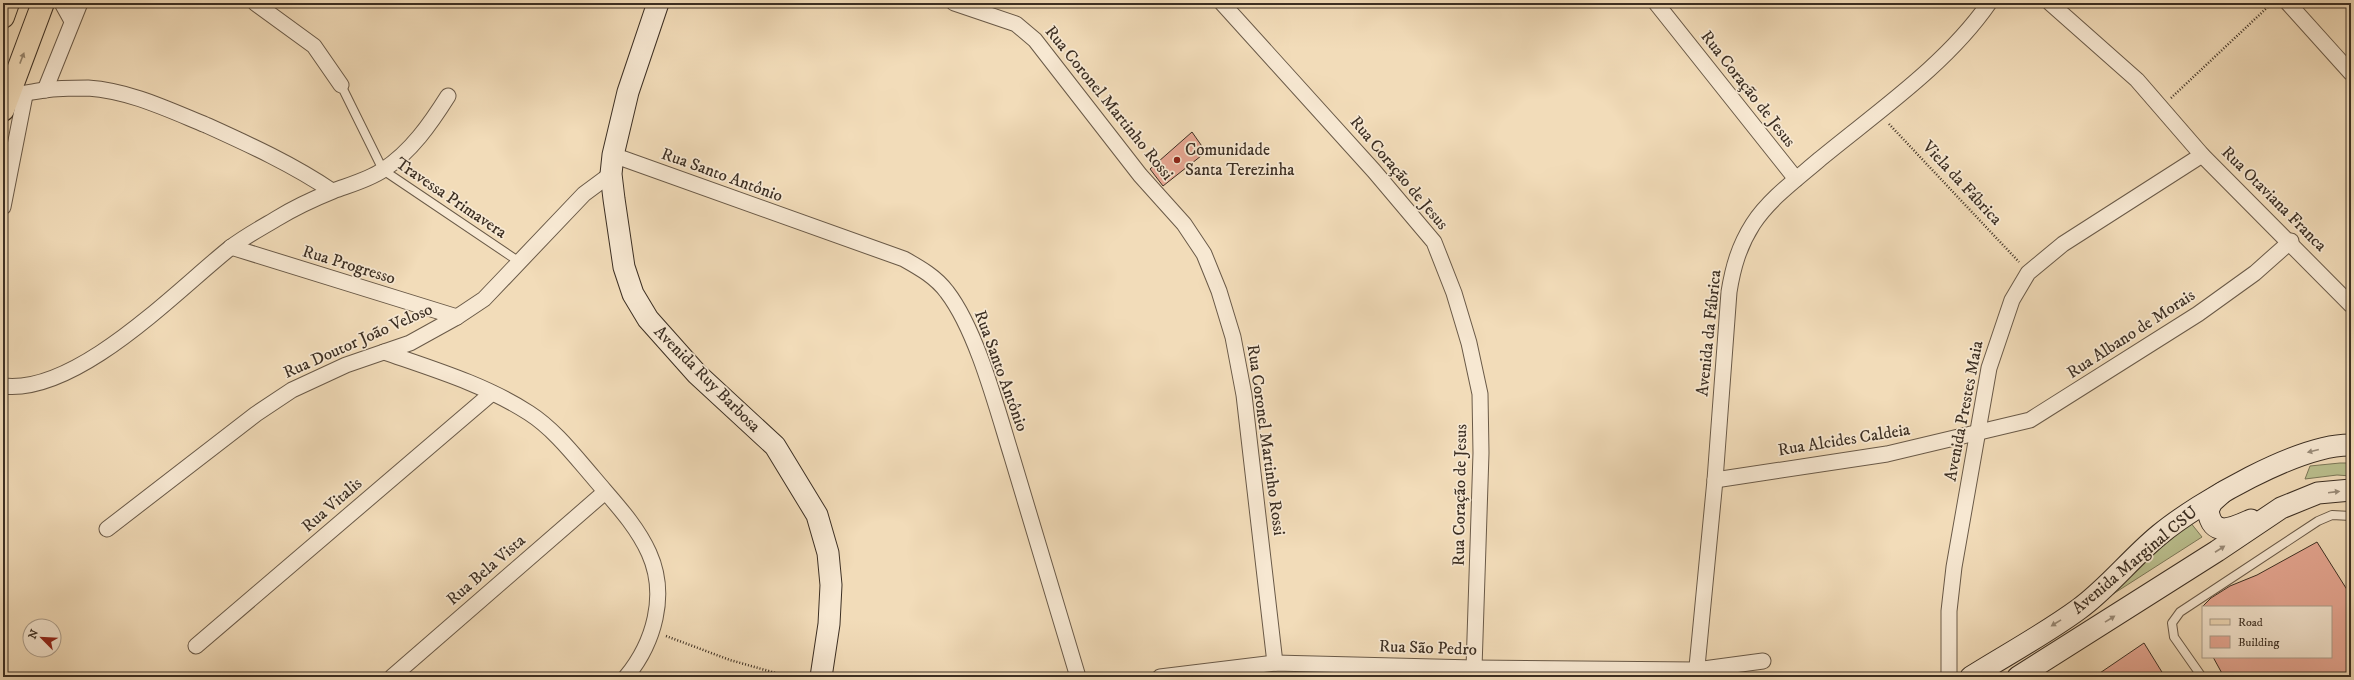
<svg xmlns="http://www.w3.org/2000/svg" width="2354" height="680" font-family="'IM FELL DW Pica',serif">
<rect width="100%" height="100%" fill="#f2dcb9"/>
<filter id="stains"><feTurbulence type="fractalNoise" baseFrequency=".005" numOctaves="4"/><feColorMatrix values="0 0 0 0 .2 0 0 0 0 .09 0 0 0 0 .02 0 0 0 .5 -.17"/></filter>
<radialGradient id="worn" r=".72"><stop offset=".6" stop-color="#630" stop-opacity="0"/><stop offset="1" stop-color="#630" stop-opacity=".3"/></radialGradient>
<!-- green -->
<g fill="#bbc08f" stroke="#7c7859">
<path d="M2340,463H2351V476L2337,475L2305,479L2310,466Z"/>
<path d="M2190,522L2202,537L2074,619Z"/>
</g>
<!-- building -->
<g fill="#e8a894" stroke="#3c2f23">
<path d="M1192,132L1206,152L1163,186L1150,169Z"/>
<path d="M2317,542L2351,596V677H2224L2213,657H2331V607H2202L2211,598L2230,586L2257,575Z"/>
<path d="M2144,643L2165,677H2094Z"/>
</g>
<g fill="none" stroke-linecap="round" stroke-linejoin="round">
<defs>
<g id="lane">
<path d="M341,85L383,170L521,263"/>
<path d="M2202,677L2174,637L2172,623L2180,612L2318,521L2332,515L2351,516"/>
</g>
<g id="street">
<path d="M62,3L72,21"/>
<path d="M255,3L314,46L341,85"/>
<path d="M954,3L1016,24L1035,40L1140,175L1184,224L1204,254L1219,291L1233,337L1244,395L1275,663"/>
<path d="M1222,3L1374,171L1434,242L1454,293L1469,343L1480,394L1481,453L1474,668"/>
<path d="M1656,3L1796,179"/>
<path d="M2050,3L2137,80L2202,155L2351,305"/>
<path d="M2288,3L2351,73"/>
<path d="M45,90L80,3"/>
<path d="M3,94C18,96 30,92 45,90C58,88 74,88 88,88C130,91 167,109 206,125C250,145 292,164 332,191"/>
<path d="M613,155L904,259C920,268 936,277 947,292C977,331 997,409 1012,457C1034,530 1056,604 1078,677"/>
<path d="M3,207L25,95"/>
<path d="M231,247L457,317"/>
<path d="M384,352C433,369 486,385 529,413C554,429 574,455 593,477C613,501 636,524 649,553C668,595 654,643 626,677"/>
<path d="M3,386C77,395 176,291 230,248C244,237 261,228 276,219C294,208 313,199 333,191C349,185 368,180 383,170C411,152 431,123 448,96"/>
<path d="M1715,480L1887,454L2030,420L2198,314L2255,273L2291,241"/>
<path d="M107,529L256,414L292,390L346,365L410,343L457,317L484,299L584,194L611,174"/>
<path d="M196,646L492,393"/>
<path d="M392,677L605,492"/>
<path d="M1160,677L1275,663L1474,668L1696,670L1763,661"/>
<path d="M1696,677L1715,480L1729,292C1733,267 1739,246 1753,224C1769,199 1798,178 1820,159C1877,112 1947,64 1989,3"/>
<path d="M1949,677V611L1954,567L1989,368L2012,300L2028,273L2063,244L2202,155"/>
</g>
<g id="secondary">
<path d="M658,3L628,92L613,155L611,174L614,199L624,267L633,294L648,319L697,374L775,446L817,515L828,553L831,585L829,624L821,677"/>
<path d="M2222,493L2212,502L2208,510C2212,539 2233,528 2251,520"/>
<path d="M1971,677C2006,655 2045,634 2079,609C2108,588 2131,558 2159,535C2199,502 2299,444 2351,445"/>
<path d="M2018,677L2217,551L2281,508L2318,493L2351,490"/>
</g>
<g id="primary">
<path d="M3,17L8,3"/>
<path d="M3,110L43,3"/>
</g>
</defs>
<!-- lane casing -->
<use href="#lane" stroke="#6a5a48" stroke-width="10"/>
<!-- street casing -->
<use href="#street" stroke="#6a5a48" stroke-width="17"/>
<!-- secondary casing -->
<use href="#secondary" stroke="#3c2f23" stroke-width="23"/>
<!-- primary casing -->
<use href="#primary" stroke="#3c2f23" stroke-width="24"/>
<!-- path -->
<g stroke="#3c2f23" stroke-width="2.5" stroke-dasharray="1 2" stroke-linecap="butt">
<path d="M2171,98L2272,3"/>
<path d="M1889,124L2019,262"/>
<path d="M666,636L730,660L790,677"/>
</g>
<!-- lane -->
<use href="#lane" stroke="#f7e8d2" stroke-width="8"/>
<!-- street -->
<use href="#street" stroke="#f7e8d2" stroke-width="15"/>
<!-- secondary -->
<use href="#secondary" stroke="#f7e8d2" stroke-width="21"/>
<!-- primary -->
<use href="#primary" stroke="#f2dcb9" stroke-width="22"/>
</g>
<!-- one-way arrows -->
<defs><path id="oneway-solid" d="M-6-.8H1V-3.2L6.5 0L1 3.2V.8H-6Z"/></defs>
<use fill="#97866e" href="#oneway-solid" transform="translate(22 58) rotate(-69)"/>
<g fill="#9a8c7a">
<use href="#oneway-solid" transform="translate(2313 451) rotate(166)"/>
<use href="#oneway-solid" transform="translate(2334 492) rotate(-7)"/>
<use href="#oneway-solid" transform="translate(2220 549) rotate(-33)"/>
<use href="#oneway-solid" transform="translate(2110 619) rotate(-32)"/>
<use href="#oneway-solid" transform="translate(2056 623) rotate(148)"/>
</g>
<!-- markers -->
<circle fill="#8f2418" stroke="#f7e8d2" stroke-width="1.5" cx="1177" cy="160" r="4"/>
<g text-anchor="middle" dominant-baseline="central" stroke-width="3.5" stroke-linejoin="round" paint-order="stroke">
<!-- street labels -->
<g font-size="17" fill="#3c2f23" stroke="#f7e8d2">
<text transform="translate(1748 89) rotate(52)">Rua Coração de Jesus</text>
<text transform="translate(1109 103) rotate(51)">Rua Coronel Martinho Rossi</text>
<text transform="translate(1399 173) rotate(50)">Rua Coração de Jesus</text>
<text transform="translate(722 175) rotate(20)">Rua Santo Antônio</text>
<text transform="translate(1962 183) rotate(47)">Viela da Fábrica</text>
<text transform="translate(451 198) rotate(34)">Travessa Primavera</text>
<text transform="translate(2274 199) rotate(45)">Rua Otaviana Franca</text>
<text transform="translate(349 265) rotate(17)">Rua Progresso</text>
<text transform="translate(1709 333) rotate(-84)">Avenida da Fábrica</text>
<text transform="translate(2131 334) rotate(-33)">Rua Albano de Morais</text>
<text transform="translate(358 341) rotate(-24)">Rua Doutor João Veloso</text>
<text transform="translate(1001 371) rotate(70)">Rua Santo Antônio</text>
<text transform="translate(707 379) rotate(45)">Avenida Ruy Barbosa</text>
<text transform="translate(1964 411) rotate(-79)">Avenida Prestes Maia</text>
<text transform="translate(1266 440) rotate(82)">Rua Coronel Martinho Rossi</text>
<text transform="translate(1844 440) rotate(-9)">Rua Alcides Caldeia</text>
<text transform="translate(1460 495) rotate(-89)">Rua Coração de Jesus</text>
<text transform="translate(332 505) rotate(-41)">Rua Vitalis</text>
<text transform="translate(2135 560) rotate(-40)">Avenida Marginal CSU</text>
<text transform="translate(486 570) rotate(-41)">Rua Bela Vista</text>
<text transform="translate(1428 648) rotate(2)">Rua São Pedro</text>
</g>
<!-- poi labels -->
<g font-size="17" fill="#3c2f23" stroke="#f7e8d2" text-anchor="start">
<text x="1185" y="150">Comunidade<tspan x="1185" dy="20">Santa Terezinha</tspan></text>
</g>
</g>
<!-- margin -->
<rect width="2354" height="680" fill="none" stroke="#f2dcb9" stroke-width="16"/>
<rect x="4" y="4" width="2346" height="672" fill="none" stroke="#3c2f23" stroke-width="2"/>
<rect x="8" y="8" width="2338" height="664" fill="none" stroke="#3c2f23"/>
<!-- legend -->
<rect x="2202" y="606" width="130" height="52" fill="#f7e8d2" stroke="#ac9e8c"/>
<rect x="2210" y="619" width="20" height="6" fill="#f2dcb9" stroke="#ac9e8c"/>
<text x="2238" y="626" font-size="12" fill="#3c2f23">Road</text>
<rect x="2210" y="636" width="20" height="12" fill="#e8a894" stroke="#ac9e8c"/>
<text x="2238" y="646" font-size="12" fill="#3c2f23">Building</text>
<!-- north arrow -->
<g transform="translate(42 638) rotate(294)"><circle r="19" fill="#f7e8d2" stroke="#ac9e8c"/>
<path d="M0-3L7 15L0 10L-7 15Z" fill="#8f2418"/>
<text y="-6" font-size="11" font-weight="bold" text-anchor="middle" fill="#3c2f23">N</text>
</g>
<rect width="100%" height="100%" filter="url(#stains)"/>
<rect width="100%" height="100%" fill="url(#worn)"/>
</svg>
